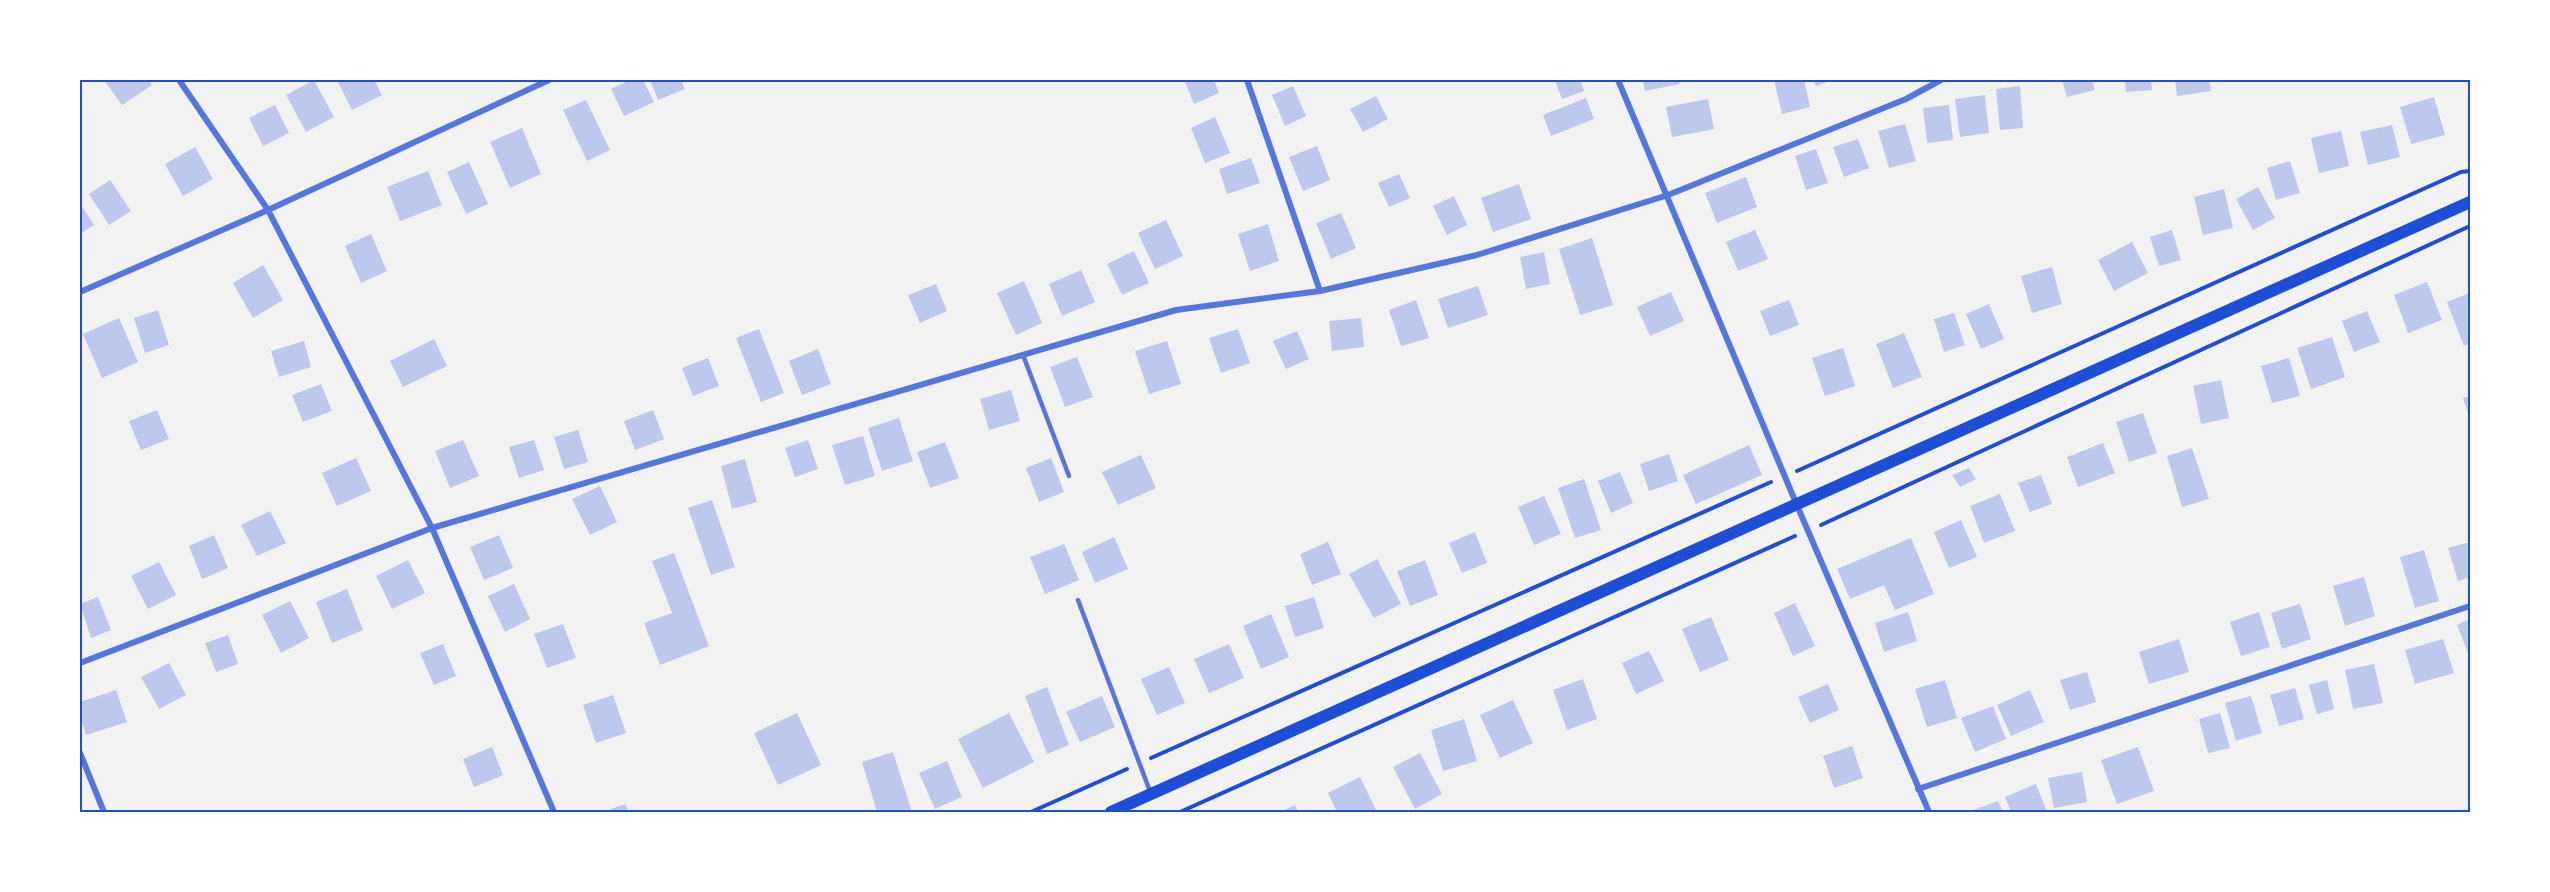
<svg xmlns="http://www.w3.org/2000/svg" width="2550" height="892" font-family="Overpass,sans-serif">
<rect width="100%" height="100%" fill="#f2f2f2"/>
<!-- building -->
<g fill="#bdc9ec">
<path d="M104,80H148L152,85L122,105Z"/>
<path d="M314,80L334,117L306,132L286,95Z"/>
<path d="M337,80H374L382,95L352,110Z"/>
<path d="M630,80H643L654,102L624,116L611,89Z"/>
<path d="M650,80H681L685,89L658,100Z"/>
<path d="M1193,80H1214L1219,93L1194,104L1185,82Z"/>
<path d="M1555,80H1580L1584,91L1562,99Z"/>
<path d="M1643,80H1679L1680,84L1645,91Z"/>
<path d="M1774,80H1804L1810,107L1782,114Z"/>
<path d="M1813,80H1833L1816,86Z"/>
<path d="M2062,80H2092L2095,90L2067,97Z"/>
<path d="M2125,80H2151L2152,90L2126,92Z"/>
<path d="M2175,80H2209L2211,91L2177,96Z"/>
<path d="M1293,86L1306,116L1285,126L1272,95Z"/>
<path d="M2020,86L2023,128L2000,130L1996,89Z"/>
<path d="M1985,95L1989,133L1960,137L1955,99Z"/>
<path d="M1376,96L1388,119L1363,132L1350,109Z"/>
<path d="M2434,97L2445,135L2411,144L2400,107Z"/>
<path d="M1586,98L1594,119L1551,136L1543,115Z"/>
<path d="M1708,99L1714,129L1672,137L1666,107Z"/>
<path d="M586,100L610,150L587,161L563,110Z"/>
<path d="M275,105L289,133L263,146L249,118Z"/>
<path d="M1949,105L1953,140L1927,143L1923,108Z"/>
<path d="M1215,117L1230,153L1205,163L1191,128Z"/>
<path d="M1905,124L1916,161L1889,168L1878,131Z"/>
<path d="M2392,125L2400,157L2368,165L2360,132Z"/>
<path d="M522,128L541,174L510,188L490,142Z"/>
<path d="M2341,131L2349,166L2319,173L2311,138Z"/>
<path d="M1858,139L1869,168L1844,177L1833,147Z"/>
<path d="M1317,146L1330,180L1303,191L1289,157Z"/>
<path d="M195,147L213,179L183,196L165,164Z"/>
<path d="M1816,149L1828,183L1806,190L1795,156Z"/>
<path d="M1251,158L1260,183L1227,194L1219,169Z"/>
<path d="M2290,161L2300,193L2276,200L2267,168Z"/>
<path d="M469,162L488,204L466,214L447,172Z"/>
<path d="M428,171L442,205L400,221L387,187Z"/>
<path d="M1399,174L1410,198L1389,207L1378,183Z"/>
<path d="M1746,177L1757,207L1717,223L1705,193Z"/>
<path d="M110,180L131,211L109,225L89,194Z"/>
<path d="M1519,184L1531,219L1493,232L1481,198Z"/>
<path d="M2258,187L2275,218L2253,230L2236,199Z"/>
<path d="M2224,189L2233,228L2203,235L2194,197Z"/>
<path d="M1454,196L1467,225L1447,235L1433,206Z"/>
<path d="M80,203L94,225L80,234Z"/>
<path d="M1341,213L1356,248L1331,259L1316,223Z"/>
<path d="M1166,220L1183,256L1155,269L1138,233Z"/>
<path d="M1268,224L1279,261L1250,271L1238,234Z"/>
<path d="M1755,230L1768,259L1738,271L1726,242Z"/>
<path d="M2172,230L2181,260L2159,266L2150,237Z"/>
<path d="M371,234L387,271L361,283L345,246Z"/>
<path d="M1592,238L1613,305L1580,315L1559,249Z"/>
<path d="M2132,242L2148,273L2114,291L2098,260Z"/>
<path d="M1134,251L1149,283L1122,295L1107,264Z"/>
<path d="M1544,252L1550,284L1526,289L1520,257Z"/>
<path d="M263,265L283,300L253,318L233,283Z"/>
<path d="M2052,267L2062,304L2032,313L2021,276Z"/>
<path d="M1081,270L1095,302L1062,316L1049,284Z"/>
<path d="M1024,281L1042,323L1016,335L997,293Z"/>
<path d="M2427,282L2442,320L2408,333L2394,295Z"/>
<path d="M936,284L947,311L920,323L908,295Z"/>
<path d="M1478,286L1488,315L1448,328L1438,299Z"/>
<path d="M1671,292L1684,321L1650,336L1637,307Z"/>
<path d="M2470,293V343L2464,346L2447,302Z"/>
<path d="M1416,300L1429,338L1401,346L1389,310Z"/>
<path d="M1789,300L1799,325L1770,336L1760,311Z"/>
<path d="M1989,304L2004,339L1981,349L1966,314Z"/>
<path d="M158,310L169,345L145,353L134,318Z"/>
<path d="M2367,311L2380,342L2354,352L2342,321Z"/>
<path d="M1954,313L1965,345L1944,352L1934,319Z"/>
<path d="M119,318L138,362L102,378L83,334Z"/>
<path d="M1361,318L1364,347L1332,351L1329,321Z"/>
<path d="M759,329L784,393L761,402L736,338Z"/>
<path d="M1238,329L1250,363L1221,373L1209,338Z"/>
<path d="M1297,331L1309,359L1286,369L1273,341Z"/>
<path d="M1904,333L1922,377L1893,388L1876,344Z"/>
<path d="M2332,337L2345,377L2311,389L2297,348Z"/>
<path d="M434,339L447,366L403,387L390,361Z"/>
<path d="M304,341L311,367L279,377L271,351Z"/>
<path d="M1167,341L1181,384L1149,394L1135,351Z"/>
<path d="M1843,348L1855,386L1825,396L1812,358Z"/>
<path d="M818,349L831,384L802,395L789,361Z"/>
<path d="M1077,357L1093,397L1065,407L1050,367Z"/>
<path d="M708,358L719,386L693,396L682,368Z"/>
<path d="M2289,358L2300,396L2272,403L2261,366Z"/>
<path d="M2221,380L2229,418L2201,424L2193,386Z"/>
<path d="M321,384L332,411L303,422L292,395Z"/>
<path d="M1011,390L1020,421L989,430L980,399Z"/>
<path d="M2470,396V420L2463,398Z"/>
<path d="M157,410L169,439L141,450L129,421Z"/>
<path d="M653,410L664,439L635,450L624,421Z"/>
<path d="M2143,413L2157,453L2129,462L2116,422Z"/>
<path d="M899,418L913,461L882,471L868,428Z"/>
<path d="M578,430L588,462L564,469L554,437Z"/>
<path d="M863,436L875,476L845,485L832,445Z"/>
<path d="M463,440L479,476L450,488L435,451Z"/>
<path d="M534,440L544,470L519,478L509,447Z"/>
<path d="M808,440L818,469L795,477L785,448Z"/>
<path d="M945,442L959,478L930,488L917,452Z"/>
<path d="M2103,443L2115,473L2078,487L2067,457Z"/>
<path d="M1749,445L1762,475L1696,504L1683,475Z"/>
<path d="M2192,448L2209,499L2182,507L2167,456Z"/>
<path d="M1669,454L1678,481L1649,491L1640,464Z"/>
<path d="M1141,455L1156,488L1118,505L1102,472Z"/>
<path d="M356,458L371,491L337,506L322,473Z"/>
<path d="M1051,458L1064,492L1039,502L1026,468Z"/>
<path d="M745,459L757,502L732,509L721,466Z"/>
<path d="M1969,468L1976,479L1960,487L1952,475Z"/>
<path d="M1620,472L1633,503L1611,513L1598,481Z"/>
<path d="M2041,475L2052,504L2030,512L2018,483Z"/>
<path d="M1584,479L1601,530L1575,538L1558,488Z"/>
<path d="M600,486L617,522L590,535L572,499Z"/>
<path d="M2000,494L2015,531L1984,543L1970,506Z"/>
<path d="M1544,496L1561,534L1534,545L1518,507Z"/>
<path d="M712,500L735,567L711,575L688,508Z"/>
<path d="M270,511L286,543L257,556L241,525Z"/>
<path d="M1961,520L1977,557L1949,568L1934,532Z"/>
<path d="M1475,532L1487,563L1462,573L1449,543Z"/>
<path d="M214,535L228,568L202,579L189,546Z"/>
<path d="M499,535L513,568L484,580L470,547Z"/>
<path d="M1114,537L1128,569L1095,583L1082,552Z"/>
<path d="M1911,538L1934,594L1895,610L1884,585L1850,599L1837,569Z"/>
<path d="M1328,542L1341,574L1312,585L1300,554Z"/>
<path d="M2470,542V577L2458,581L2448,548Z"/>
<path d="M1064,544L1079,580L1045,594L1030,557Z"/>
<path d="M2424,550L2439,601L2415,608L2400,557Z"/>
<path d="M674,553L709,646L660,665L644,623L672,613L652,561Z"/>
<path d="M1377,559L1401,604L1374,618L1349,574Z"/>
<path d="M408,560L425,593L392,609L376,576Z"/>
<path d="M1425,560L1438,595L1410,606L1397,571Z"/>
<path d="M159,562L176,595L148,609L131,576Z"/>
<path d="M2364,577L2375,616L2345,626L2333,586Z"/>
<path d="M514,584L530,619L505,632L488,596Z"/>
<path d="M347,589L363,630L332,643L316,602Z"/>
<path d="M98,597L111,630L91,638L80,604Z"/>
<path d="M1314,597L1324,628L1295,637L1285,606Z"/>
<path d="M290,601L309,638L281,653L262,615Z"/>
<path d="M1795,603L1815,646L1793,656L1774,613Z"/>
<path d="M2300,604L2311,639L2282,649L2271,613Z"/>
<path d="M1908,612L1917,641L1884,652L1875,623Z"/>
<path d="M2259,612L2270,647L2241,656L2230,622Z"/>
<path d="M1271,614L1289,657L1261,669L1243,626Z"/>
<path d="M1711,617L1729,660L1700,672L1682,629Z"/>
<path d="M2470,619V652L2468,653L2457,625Z"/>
<path d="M563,624L576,658L547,668L534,634Z"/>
<path d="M228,635L238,664L216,672L205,643Z"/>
<path d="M2179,639L2189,672L2149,684L2139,652Z"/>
<path d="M2443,639L2454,673L2415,684L2405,650Z"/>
<path d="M443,644L456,676L434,685L420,653Z"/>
<path d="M1229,644L1244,678L1209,693L1194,659Z"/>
<path d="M1649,651L1664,681L1636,694L1622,663Z"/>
<path d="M169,663L186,695L159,709L141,677Z"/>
<path d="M2374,664L2383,703L2353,709L2345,670Z"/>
<path d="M1169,667L1185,703L1157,715L1141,679Z"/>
<path d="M2087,672L2096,702L2070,710L2060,680Z"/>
<path d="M1583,679L1597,719L1567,730L1553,690Z"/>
<path d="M1945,680L1957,718L1927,727L1915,689Z"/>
<path d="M2327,680L2334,709L2317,714L2309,685Z"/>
<path d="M1828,684L1839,710L1810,723L1798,697Z"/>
<path d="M1047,687L1069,745L1047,754L1025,696Z"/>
<path d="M2295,688L2304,719L2279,726L2270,695Z"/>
<path d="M116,690L127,722L86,735L80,716V702Z"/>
<path d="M2030,690L2044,722L2011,736L1997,705Z"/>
<path d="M613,695L626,733L596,743L583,705Z"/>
<path d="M1102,696L1115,727L1080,742L1066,712Z"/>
<path d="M2251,696L2262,733L2236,741L2225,703Z"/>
<path d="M1513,700L1533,743L1500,758L1480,715Z"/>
<path d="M1993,706L2006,739L1975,752L1961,718Z"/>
<path d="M797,713L821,765L778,785L754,733Z"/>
<path d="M1009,713L1034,762L983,788L958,739Z"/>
<path d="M2220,713L2230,748L2208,753L2199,719Z"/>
<path d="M1464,719L1477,761L1443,771L1431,730Z"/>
<path d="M1852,746L1863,778L1834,788L1823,756Z"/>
<path d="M492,747L503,775L474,787L463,759Z"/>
<path d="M2138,747L2154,791L2117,804L2101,760Z"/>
<path d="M893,752L912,812H877L862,762Z"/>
<path d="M1420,753L1442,794L1415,809L1393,767Z"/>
<path d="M947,761L962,797L935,809L919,773Z"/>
<path d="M2082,772L2087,802L2054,808L2048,778Z"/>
<path d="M1360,777L1377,812H1337L1328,793Z"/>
<path d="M2036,784L2047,812H2011L2005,797Z"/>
<path d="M1998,801L2003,812H1968Z"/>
<path d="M625,804L629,812H603Z"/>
<path d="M1295,805L1298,812H1280Z"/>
</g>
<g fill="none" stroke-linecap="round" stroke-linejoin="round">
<!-- path -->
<g stroke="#1d4ed8" stroke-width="4">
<path d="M1797,471L2461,172L2470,171"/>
<path d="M1821,525L2470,226"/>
<path d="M1151,758L1771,482"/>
<path d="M1031,812L1127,769"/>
<path d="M1180,812L1795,536"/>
</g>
<!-- service -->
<g stroke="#5277de" stroke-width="4.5">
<path d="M1023,355L1069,476"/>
<path d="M1078,600L1151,794"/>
</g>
<!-- minor -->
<g stroke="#5277de" stroke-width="6">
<path d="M179,80L268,210L432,528L554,812"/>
<path d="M1247,80L1320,291"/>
<path d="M1618,80L1796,503L1929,812"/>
<path d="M80,292L268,210L549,80"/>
<path d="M80,663L432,528L1176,310L1320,291L1477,255L1668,195L1906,99L1941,80"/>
<path d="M80,753L104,812"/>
<path d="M1918,789L2470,606"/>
</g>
<!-- secondary -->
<path stroke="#1d4ed8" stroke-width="12" d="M1111,812L2470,202"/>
</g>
<!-- border -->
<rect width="2550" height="892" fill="none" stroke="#ffffff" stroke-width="162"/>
<rect x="81" y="81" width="2388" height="730" fill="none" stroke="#1d4ed8" stroke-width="2"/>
</svg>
